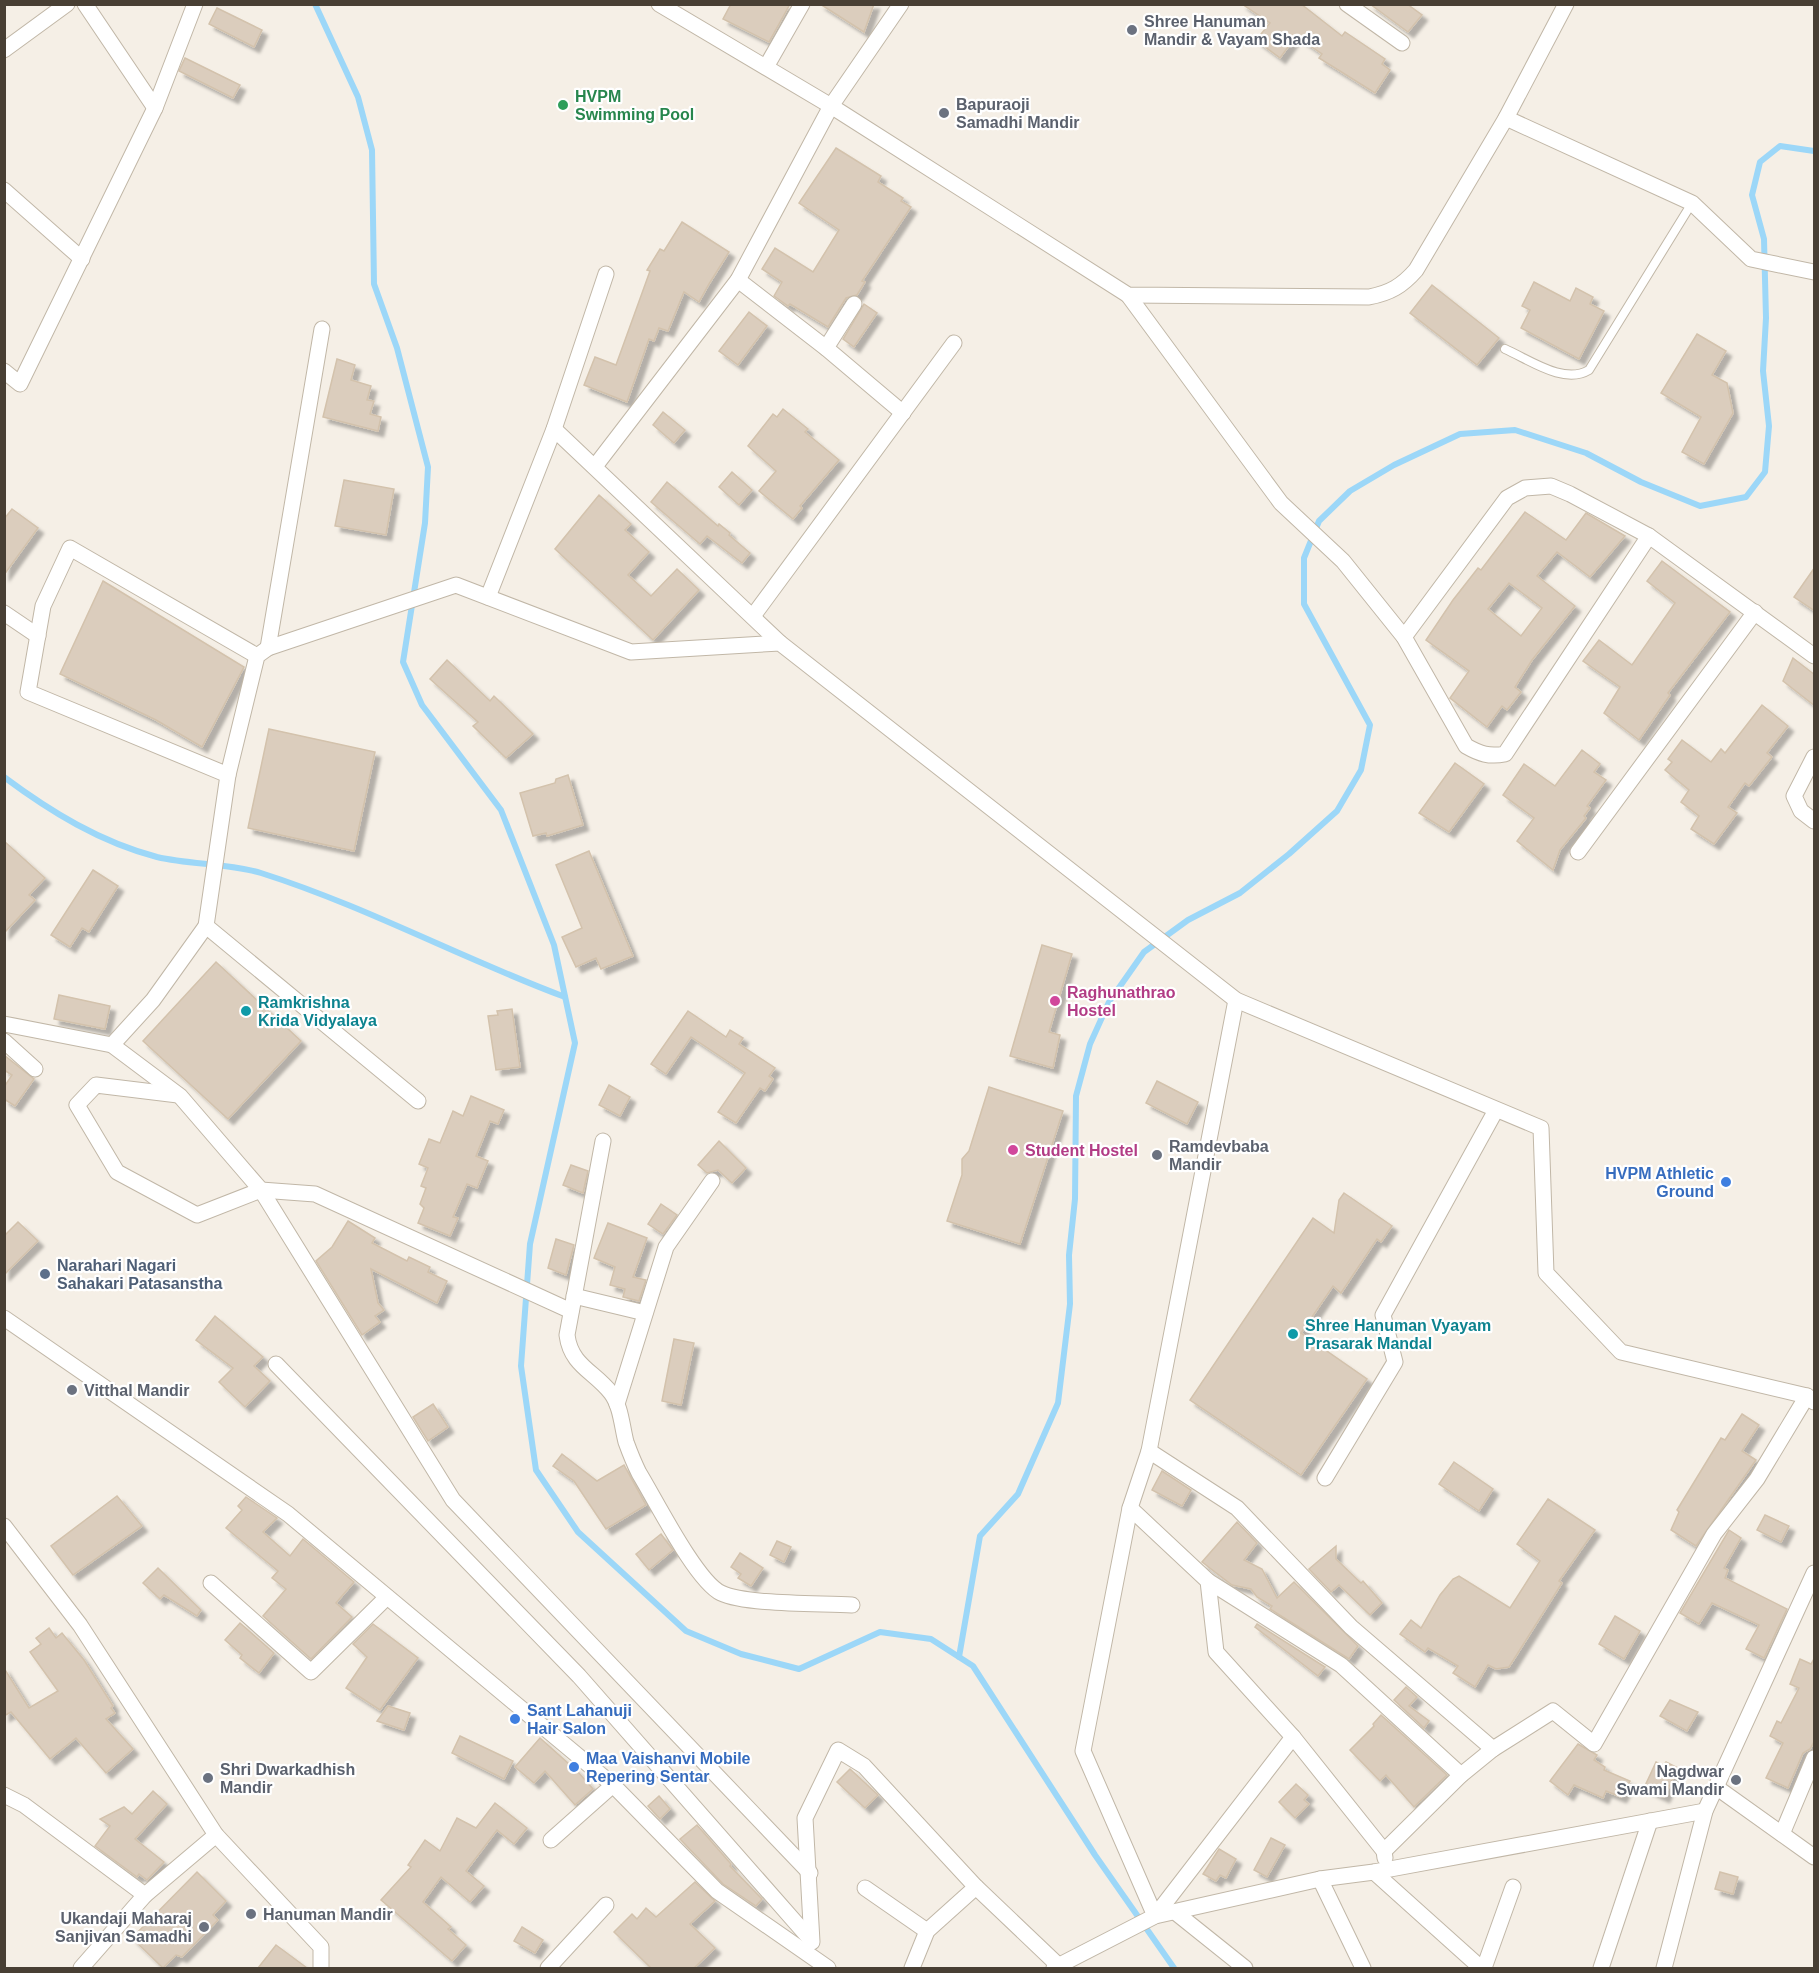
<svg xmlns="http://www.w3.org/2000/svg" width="1819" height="1973" font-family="Arial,sans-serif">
<defs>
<filter id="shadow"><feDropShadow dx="5.5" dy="5.5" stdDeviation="1.5" flood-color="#0004"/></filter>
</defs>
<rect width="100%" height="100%" fill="#f5efe6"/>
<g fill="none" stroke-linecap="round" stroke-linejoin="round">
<!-- stream -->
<g stroke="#9cd7f8" stroke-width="6">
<path d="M315,4L358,97L372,150L374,284L397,348L428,467L425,523L403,662L422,705L501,810L554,945L575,1043L530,1244L521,1366L536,1470L578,1532L686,1631L741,1654L799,1669L880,1632L931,1639L973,1666L1095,1855L1174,1968"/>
<path d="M4,777C51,812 100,842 157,857C191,865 228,863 261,873C365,906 463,959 565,997"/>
<path d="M959,1657L980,1536L1018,1494L1058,1403L1070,1304L1069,1255L1075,1199L1076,1096L1090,1044L1109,1002L1144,952L1188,920L1240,893L1289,854L1337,811L1361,770L1370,725L1304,604V558L1319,521L1350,491L1394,465L1460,434L1515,430L1586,453L1641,482L1700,506L1746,497L1765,472L1769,426L1763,371L1766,318L1764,239L1752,195L1760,162L1780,146L1814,151"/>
</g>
</g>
<!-- building -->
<g fill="#dbcdbd" stroke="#d3c2ac" stroke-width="1.5" fill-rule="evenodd" filter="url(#shadow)">
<path d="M731,4H790L769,42L723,19Z"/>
<path d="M820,4H874L864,32Z"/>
<path d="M1242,4H1301L1342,36L1345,32L1385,59L1382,64L1390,70L1375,93L1319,58L1322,54L1296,36L1280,58L1256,40L1270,23Z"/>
<path d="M1370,4H1407L1422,15L1408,32Z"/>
<path d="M217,8L262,30L254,47L209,24Z"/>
<path d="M185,58L240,85L233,98L179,71Z"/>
<path d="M836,148L881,176L878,182L903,198L901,201L911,207L862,281L865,282L857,295L846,298L828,327L790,304L788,306L774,296L782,282L762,269L775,248L813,272L839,230L799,203Z"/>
<path d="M682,222L729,252L709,284L699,302L684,292L668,331L659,328L654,341L649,339L627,402L584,385L595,357L616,365L650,271L647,270L660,249L664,251Z"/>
<path d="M1534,282L1570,301L1576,288L1593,297L1590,304L1604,311L1579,359L1521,328L1530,310L1522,306Z"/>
<path d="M1432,285L1499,338L1477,365L1410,313Z"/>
<path d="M864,304L877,313L854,347L843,339Z"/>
<path d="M749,312L767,326L738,365L719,351Z"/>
<path d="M1697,334L1726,351L1712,375L1727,383L1733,413L1704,464L1682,452L1701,417L1661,393Z"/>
<path d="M337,359L355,365L351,380L371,386L367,400L374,401L370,414L381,417L378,431L323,417Z"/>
<path d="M783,409L808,429L805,432L839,460L800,506L802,508L793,519L759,491L776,471L748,446L773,414L777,417Z"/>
<path d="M663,412L685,430L674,443L653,425Z"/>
<path d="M732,472L752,490L739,505L719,487Z"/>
<path d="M344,480L394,489L386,535L335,526Z"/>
<path d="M667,482L718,526L719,524L730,533L729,535L750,553L742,563L707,536L700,544L651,502Z"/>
<path d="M599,495L631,524L625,530L649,552L628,575L651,596L677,569L699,590L653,640L555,549Z"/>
<path d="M12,509L38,528L4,575V519Z"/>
<path d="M1525,512L1566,540L1586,513L1625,536L1590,577L1557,552L1537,576L1575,606L1532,660L1515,687L1521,692L1507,710L1502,706L1487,727L1450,698L1469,671L1426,640L1453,600L1478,568L1481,570ZM1509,583L1542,608L1521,636L1488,609Z"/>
<path d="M1662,561L1730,612L1668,693L1670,695L1639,740L1604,713L1620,687L1583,661L1599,640L1632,665L1675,603L1647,581Z"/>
<path d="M1815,567V611L1794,597Z"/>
<path d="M103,581L244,667L202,747L156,720L60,674Z"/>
<path d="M1793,658L1815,675V706L1783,681Z"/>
<path d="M447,660L490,701L494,696L533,734L506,758L473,726L478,722L430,679Z"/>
<path d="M1762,705L1788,726L1767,753L1772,757L1749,786L1745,783L1728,807L1737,813L1714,844L1691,829L1699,816L1681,802L1689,790L1665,770L1672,762L1668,759L1682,740L1711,762L1721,749L1725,753Z"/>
<path d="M269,729L375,752L354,851L248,828Z"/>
<path d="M1582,750L1600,764L1594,772L1606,780L1587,806L1590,808L1584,816L1586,818L1560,850L1553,870L1517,841L1534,818L1503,795L1524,764L1555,786Z"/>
<path d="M1455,763L1484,784L1449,832L1419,813Z"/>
<path d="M568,775L583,825L547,836L546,833L533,836L520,793L555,783L556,779Z"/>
<path d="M4,841L45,878L29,895L35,900L4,933Z"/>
<path d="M589,851L633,956L601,969L596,958L576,967L562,937L582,928L556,865Z"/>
<path d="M93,870L118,886L89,932L82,928L70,947L51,935Z"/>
<path d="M1042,945L1072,954L1049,1032L1060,1035L1053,1068L1010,1056Z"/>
<path d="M216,962L301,1041L228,1119L143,1041Z"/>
<path d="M59,995L110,1006L105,1029L54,1019Z"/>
<path d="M512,1009L520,1067L496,1070L488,1016L498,1015L497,1011Z"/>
<path d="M688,1011L726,1037L730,1030L743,1038L739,1044L775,1068L769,1076L773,1079L765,1091L760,1088L736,1123L718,1112L745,1073L691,1037L666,1074L651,1064Z"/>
<path d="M4,1055L34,1079L15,1106L4,1099V1087L12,1075L4,1070Z"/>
<path d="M1157,1081L1198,1102L1187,1124L1146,1103Z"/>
<path d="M609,1085L630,1097L620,1116L599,1105Z"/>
<path d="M989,1087L1063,1111L1020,1244L947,1221L962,1175V1159L969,1151Z"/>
<path d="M471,1096L504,1110L498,1124L490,1121L476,1156L488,1161L477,1188L467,1184L453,1217L458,1218L450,1236L418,1223L424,1208L420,1204L426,1188L421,1186L428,1168L419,1164L429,1139L440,1143L453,1111L463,1116Z"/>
<path d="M719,1141L746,1168L732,1183L718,1170L707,1173L698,1165Z"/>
<path d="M571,1165L588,1171L583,1193L563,1185Z"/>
<path d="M1344,1193L1392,1226L1381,1242L1377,1239L1341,1293L1333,1286L1301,1333L1367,1379L1301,1475L1190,1400L1313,1218L1334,1233L1339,1200Z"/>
<path d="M661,1204L677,1215L663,1234L648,1224Z"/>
<path d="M348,1221L375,1238L372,1243L407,1261L409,1257L430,1267L428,1272L447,1281L437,1303L371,1269L378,1303L384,1310L375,1316L380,1322L362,1335L316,1261L332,1247Z"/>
<path d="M18,1222L38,1241L4,1275V1236Z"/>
<path d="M608,1223L647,1238L633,1277L646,1280L639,1301L623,1297L625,1289L610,1285L615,1267L594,1258Z"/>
<path d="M556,1239L574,1245L566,1275L548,1268Z"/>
<path d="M215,1316L263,1357L254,1366L270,1381L245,1407L219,1382L233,1368L196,1340Z"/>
<path d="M674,1339L694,1343L681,1405L662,1401Z"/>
<path d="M433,1404L448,1427L428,1441L413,1417Z"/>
<path d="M1742,1414L1759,1425L1742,1451L1756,1460L1696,1546L1671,1530L1679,1512L1677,1510L1721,1438L1725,1440Z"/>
<path d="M562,1454L597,1481L624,1465L646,1505L606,1529L574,1481L553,1466Z"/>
<path d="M1454,1462L1493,1489L1479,1511L1439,1484Z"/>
<path d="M1162,1471L1191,1490L1182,1506L1152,1490Z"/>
<path d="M117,1496L142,1526L73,1575L51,1546Z"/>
<path d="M246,1497L277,1518L263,1532L290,1556L303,1539L354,1582L336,1603L352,1617L311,1659L263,1616L286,1589L272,1578L278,1571L226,1528L242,1510L238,1506Z"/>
<path d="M1548,1499L1595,1530L1559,1581L1562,1583L1509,1667L1496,1669L1488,1665L1475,1687L1453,1673L1458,1666L1428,1648L1425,1652L1400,1634L1411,1620L1421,1628L1440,1595L1453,1579L1459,1576L1510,1608L1540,1561L1517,1544Z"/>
<path d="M1765,1515L1789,1526L1781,1542L1757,1530Z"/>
<path d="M1237,1522L1257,1543L1244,1560L1262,1569L1277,1598L1294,1582L1358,1646L1349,1659L1270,1609L1272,1606L1257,1597L1251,1589L1232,1585L1202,1562Z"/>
<path d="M1729,1530L1741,1538L1724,1568L1728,1570L1725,1578L1787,1609L1764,1658L1746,1649L1759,1625L1712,1603L1699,1624L1680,1613Z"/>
<path d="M661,1534L673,1550L649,1570L636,1554Z"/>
<path d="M777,1541L791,1547L784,1562L770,1555Z"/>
<path d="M1336,1546V1559L1361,1583L1363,1581L1382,1603L1370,1615L1339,1585L1331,1592L1309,1569Z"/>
<path d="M740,1553L763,1568L751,1586L738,1578L741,1574L731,1567Z"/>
<path d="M158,1568L201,1610L197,1616L164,1595L160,1599L143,1583Z"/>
<path d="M1615,1616L1640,1631L1624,1659L1599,1644Z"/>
<path d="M240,1623L274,1653L259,1673L240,1658L242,1655L225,1640Z"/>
<path d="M373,1624L418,1658L380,1710L346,1688L367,1657L353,1644Z"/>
<path d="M1257,1624L1325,1667L1318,1676L1255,1627Z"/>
<path d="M49,1628L56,1638L62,1633L84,1660L113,1706L111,1708L115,1713L106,1719L133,1749L106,1773L76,1738L50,1759L11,1712L4,1716V1668L29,1708L58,1691L30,1652L41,1644L36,1638Z"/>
<path d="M1815,1657V1740L1810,1749L1803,1753L1788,1788L1766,1778L1783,1743L1770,1736L1777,1721L1781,1723L1799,1688L1790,1684L1800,1659L1811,1664Z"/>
<path d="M1406,1687L1417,1697L1409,1706L1429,1721L1424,1728L1394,1700Z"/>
<path d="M1670,1700L1698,1712L1687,1731L1660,1716Z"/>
<path d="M388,1706L410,1713L404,1730L377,1721Z"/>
<path d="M1381,1715L1447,1775L1414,1807L1386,1775L1380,1781L1350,1750L1374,1726L1373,1724Z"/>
<path d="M460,1736L513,1761L504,1779L452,1753Z"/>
<path d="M540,1738L578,1772L593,1789L575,1805L545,1771L534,1783L515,1767Z"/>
<path d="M1578,1744L1597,1755L1594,1760L1605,1767L1604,1770L1630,1781L1621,1797L1606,1791L1603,1798L1574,1785L1568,1795L1550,1781Z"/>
<path d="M1656,1762L1663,1766L1666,1762L1678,1768L1664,1797L1644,1788Z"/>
<path d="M850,1769L878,1795L865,1808L837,1782Z"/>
<path d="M1296,1784L1308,1795L1304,1800L1309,1804L1295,1818L1279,1802Z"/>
<path d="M153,1791L167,1804L135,1839L164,1862L147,1880L139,1874L137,1877L95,1846L110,1826L100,1819L124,1807L132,1814Z"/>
<path d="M659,1796L670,1809L660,1819L648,1806Z"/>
<path d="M495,1803L527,1828L514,1844L497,1830L466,1871L484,1886L470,1902L441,1877L423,1902L451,1927L448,1929L466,1945L452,1961L381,1900L411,1867L408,1865L425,1840L440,1851L457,1818L476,1828Z"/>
<path d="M697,1825L731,1864L730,1866L762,1899L756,1906L723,1884L680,1839Z"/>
<path d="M1271,1838L1285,1845L1267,1877L1254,1870Z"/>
<path d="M1219,1849L1236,1859L1226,1878L1220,1875L1216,1881L1203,1874Z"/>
<path d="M197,1872L226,1901L213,1915L218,1920L182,1957L176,1955L163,1968L132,1938Z"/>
<path d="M1720,1872L1738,1877L1733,1894L1715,1889Z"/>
<path d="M695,1882L715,1901L690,1924L715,1948L694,1968H651L614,1932L632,1914L637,1919L646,1908L656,1917Z"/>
<path d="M522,1927L543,1940L535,1953L514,1941Z"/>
<path d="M276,1945L307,1968H258Z"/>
</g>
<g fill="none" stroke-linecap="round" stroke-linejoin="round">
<defs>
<path id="lane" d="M1505,349C1530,360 1564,385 1589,370L1692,203"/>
<g id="street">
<path d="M85,4L155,108"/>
<path d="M659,4L831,106L1128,295L1369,297C1390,293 1402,286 1416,270L1506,118L1566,4"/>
<path d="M1347,4L1402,43"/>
<path d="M4,50L67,4"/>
<path d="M766,67L802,4"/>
<path d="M1506,118L1692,203L1751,259L1814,272"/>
<path d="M4,190L82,259"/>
<path d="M738,280L826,348L903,413"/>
<path d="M1128,295L1281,503L1343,561L1404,637L1466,746C1480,754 1489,757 1505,754L1649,536"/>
<path d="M826,348L854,304"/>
<path d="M4,371L20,384L155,108L195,4"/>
<path d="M554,429L780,643"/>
<path d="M596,465L738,280L831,106L901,4"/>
<path d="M488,597L554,429L606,274"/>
<path d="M4,613L38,636"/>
<path d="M753,616L954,343"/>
<path d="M1404,637L1507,498L1525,488L1551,486L1570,494L1649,536L1814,656"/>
<path d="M268,648L322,329"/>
<path d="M1814,757L1794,796L1801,811L1814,821"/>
<path d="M228,775L28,692L43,606L70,548L257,656"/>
<path d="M1578,852L1755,612"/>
<path d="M1236,1000L1149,1451L1130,1508L1083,1751L1155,1916L1293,1737"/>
<path d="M4,1024L112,1045L180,1096L261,1190L453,1500L810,1873"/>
<path d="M4,1041L35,1069"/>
<path d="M112,1045L153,1000L206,926"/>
<path d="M178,1095L96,1085L77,1105L117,1172L197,1215L261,1190L315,1194L571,1311"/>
<path d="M418,1101L206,926L228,775L257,656L268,648L456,585L631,652L780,643L1236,1000L1541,1128L1546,1273L1621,1352L1807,1396L1814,1402"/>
<path d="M603,1141L567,1335C571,1366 594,1371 611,1393C621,1406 622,1427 626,1442C630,1453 634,1463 639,1473C655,1499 696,1581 721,1593C746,1605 821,1603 852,1605"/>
<path d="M574,1296L645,1313"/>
<path d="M4,1318L288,1514L613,1785L717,1891L828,1968"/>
<path d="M276,1364L579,1676L811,1940"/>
<path d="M617,1404L666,1247L712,1181"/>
<path d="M1149,1451L1237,1508L1351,1627L1493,1749"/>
<path d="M1325,1478L1395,1362L1383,1315L1496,1110"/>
<path d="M1130,1508L1208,1581L1216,1652L1293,1737L1384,1851L1385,1858"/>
<path d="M4,1526L80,1625L216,1835L321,1947V1968"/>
<path d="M1208,1581L1341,1665L1461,1775"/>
<path d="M211,1583L311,1672L387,1597"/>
<path d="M1716,1787L1814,1857"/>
<path d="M4,1795L24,1805L145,1895L216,1835"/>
<path d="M1782,1834L1814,1758"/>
<path d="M551,1840L613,1785"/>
<path d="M1384,1851L1461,1775L1493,1749L1553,1711L1594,1744L1714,1534L1757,1479L1807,1396"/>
<path d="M1374,1872L1481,1968"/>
<path d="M1320,1879L1363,1968"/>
<path d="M865,1888L927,1931"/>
<path d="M1175,1912L1245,1968"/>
<path d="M812,1942L805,1818L838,1750L864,1766L976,1887L1059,1966"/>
<path d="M81,1968L145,1895"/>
<path d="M548,1968L606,1905"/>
<path d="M912,1968L927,1931L976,1887"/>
<path d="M1054,1968L1155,1916L1320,1879L1374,1872L1705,1811"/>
<path d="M1484,1968L1513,1887"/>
<path d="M1601,1968L1650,1821"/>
<path d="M1664,1968L1705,1811L1814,1573"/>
</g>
</defs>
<!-- lane casing -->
<use href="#lane" stroke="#c1b7a7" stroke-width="10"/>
<!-- street casing -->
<use href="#street" stroke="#c1b7a7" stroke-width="17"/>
<!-- lane -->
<use href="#lane" stroke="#fff" stroke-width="8"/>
<!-- street -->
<use href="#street" stroke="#fff" stroke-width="15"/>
</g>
<!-- markers -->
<g fill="#6b7280" stroke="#fff" stroke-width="2">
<circle cx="1132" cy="30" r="6"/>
<circle cx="944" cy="113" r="6"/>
<circle cx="1157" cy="1155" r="6"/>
<circle cx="72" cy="1390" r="6"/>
<circle cx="208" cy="1778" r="6"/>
<circle cx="1736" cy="1780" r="6"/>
<circle cx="251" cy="1914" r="6"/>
<circle cx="204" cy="1927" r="6"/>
</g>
<circle fill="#2e9e5b" stroke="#fff" stroke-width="2" cx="563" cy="105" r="6"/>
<g fill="#d1479c" stroke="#fff" stroke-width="2">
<circle cx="1055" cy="1001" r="6"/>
<circle cx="1013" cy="1150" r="6"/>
</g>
<g fill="#0f9aa8" stroke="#fff" stroke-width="2">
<circle cx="246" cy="1011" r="6"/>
<circle cx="1293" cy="1334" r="6"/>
</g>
<g fill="#3f7fe0" stroke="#fff" stroke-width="2">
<circle cx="1726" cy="1182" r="6"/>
<circle cx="515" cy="1719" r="6"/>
<circle cx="574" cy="1767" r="6"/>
</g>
<circle fill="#5c6f8a" stroke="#fff" stroke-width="2" cx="45" cy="1274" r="6"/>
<g text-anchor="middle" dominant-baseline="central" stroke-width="4.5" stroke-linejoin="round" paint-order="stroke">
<!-- worship labels -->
<g font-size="16" font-weight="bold" fill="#5b616d" stroke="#fff" text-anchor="start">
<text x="1144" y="21">Shree Hanuman<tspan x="1144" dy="18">Mandir &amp; Vayam Shada</tspan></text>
<text x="956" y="104">Bapuraoji<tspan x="956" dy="18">Samadhi Mandir</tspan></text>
<text x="1169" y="1146">Ramdevbaba<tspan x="1169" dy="18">Mandir</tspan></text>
<text x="84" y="1390">Vitthal Mandir</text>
<text x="220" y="1769">Shri Dwarkadhish<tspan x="220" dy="18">Mandir</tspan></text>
<text x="1724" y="1771" text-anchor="end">Nagdwar<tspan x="1724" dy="18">Swami Mandir</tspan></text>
<text x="263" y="1914">Hanuman Mandir</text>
<text x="192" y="1918" text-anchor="end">Ukandaji Maharaj<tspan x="192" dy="18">Sanjivan Samadhi</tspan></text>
</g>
<!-- leisure labels -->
<g font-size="16" font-weight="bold" fill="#27864d" stroke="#fff" text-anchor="start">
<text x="575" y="96">HVPM<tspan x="575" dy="18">Swimming Pool</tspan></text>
</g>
<!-- hotel labels -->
<g font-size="16" font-weight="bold" fill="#b23c85" stroke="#fff" text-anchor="start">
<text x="1067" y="992">Raghunathrao<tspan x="1067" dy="18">Hostel</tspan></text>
<text x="1025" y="1150">Student Hostel</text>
</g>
<!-- culture labels -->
<g font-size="16" font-weight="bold" fill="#0d838f" stroke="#fff" text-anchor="start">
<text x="258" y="1002">Ramkrishna<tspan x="258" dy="18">Krida Vidyalaya</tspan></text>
<text x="1305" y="1325">Shree Hanuman Vyayam<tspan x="1305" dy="18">Prasarak Mandal</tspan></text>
</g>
<!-- shop labels -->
<g font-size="16" font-weight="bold" fill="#366cbe" stroke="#fff" text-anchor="start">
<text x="1714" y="1173" text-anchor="end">HVPM Athletic<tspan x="1714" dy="18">Ground</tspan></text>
<text x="527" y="1710">Sant Lahanuji<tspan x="527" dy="18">Hair Salon</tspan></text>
<text x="586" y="1758">Maa Vaishanvi Mobile<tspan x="586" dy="18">Repering Sentar</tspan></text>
</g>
<!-- service labels -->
<g font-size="16" font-weight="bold" fill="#4e5e75" stroke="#fff" text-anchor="start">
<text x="57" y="1265">Narahari Nagari<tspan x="57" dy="18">Sahakari Patasanstha</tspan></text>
</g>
</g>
<!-- border -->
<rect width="1819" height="1973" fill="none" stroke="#483f34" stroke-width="12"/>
</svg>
